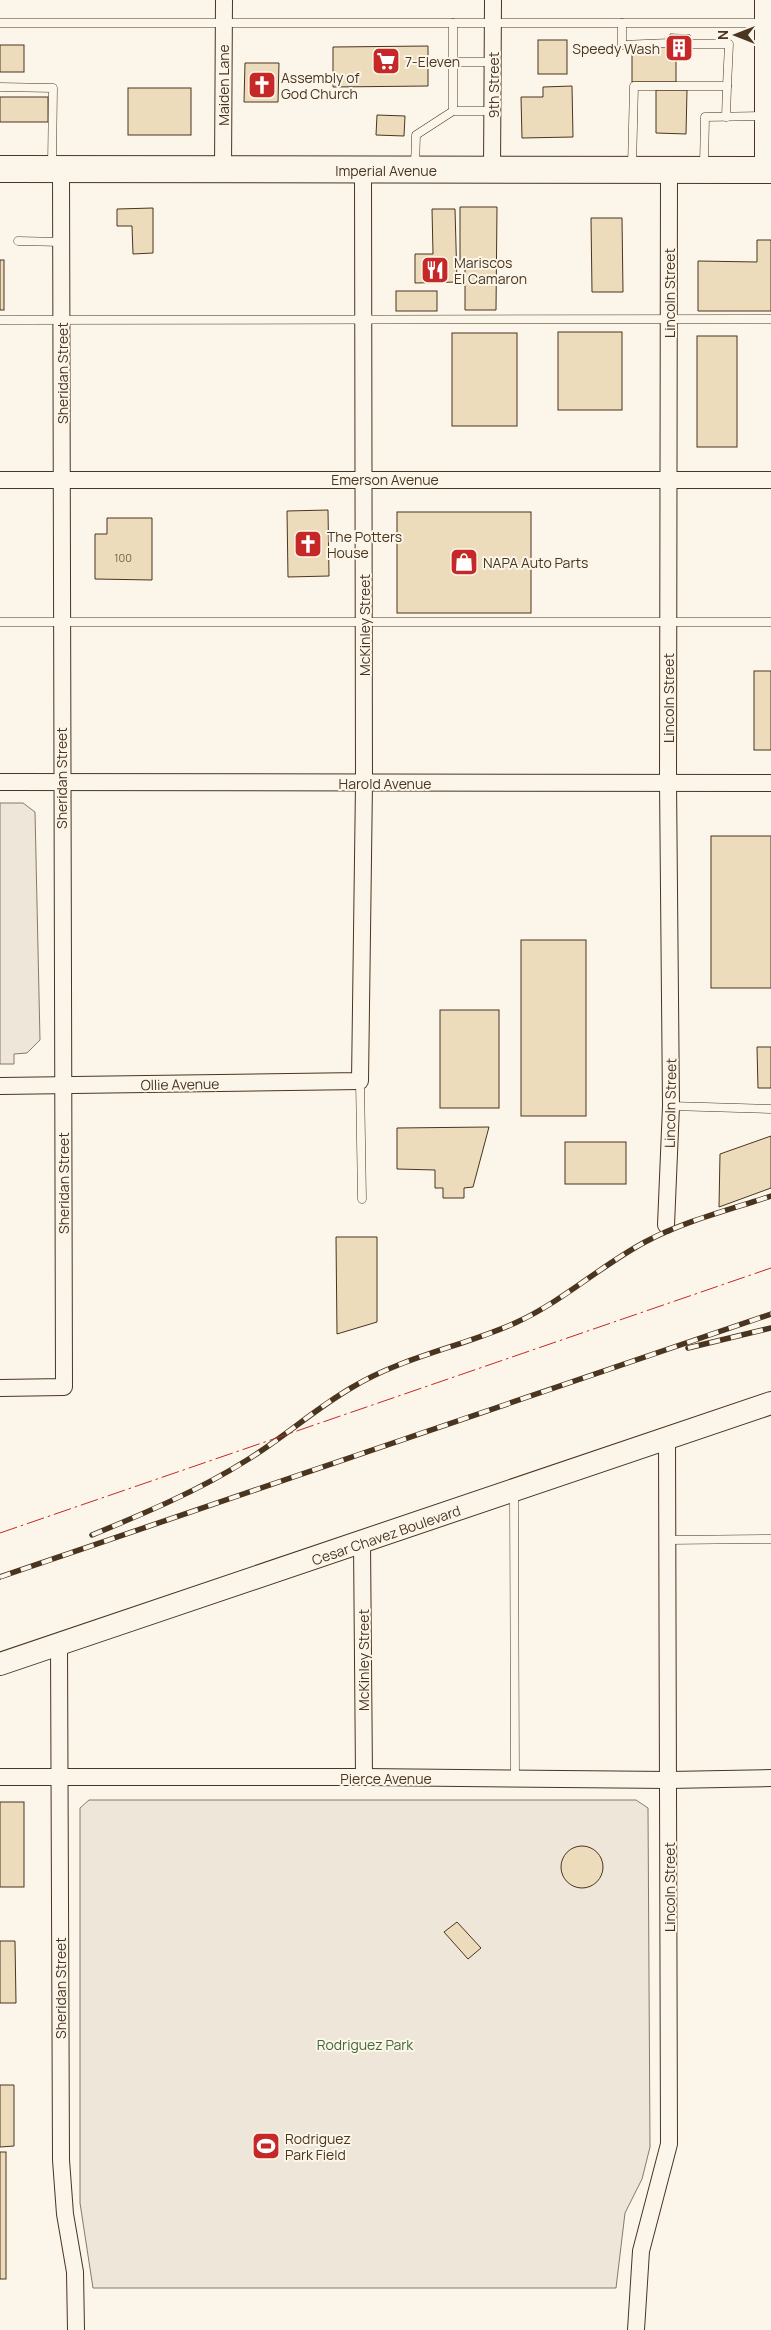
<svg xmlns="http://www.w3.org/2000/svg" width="771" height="2330" font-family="Manrope,sans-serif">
<rect width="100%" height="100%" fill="#fbf6e9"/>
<!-- green -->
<g fill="#ede6d9" stroke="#887966">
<path d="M0,803H23L35,812L40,1040L27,1053L14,1054V1064H0Z"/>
<path d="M89,1800H636L648,1808L650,2147L642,2179L625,2213L616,2288H93L80,2203V1808Z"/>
</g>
<!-- building -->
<g fill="#ecdcbc" stroke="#4a3520">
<path d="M670,34L690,35V53H669Z"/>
<rect x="538" y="40" width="29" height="34"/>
<rect x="0" y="45" width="24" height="27"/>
<path d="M428,46V86L333,87V47Z"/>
<path d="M632,46H667L669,53L676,55V82H632Z"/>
<path d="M245,63H279L278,102H244Z"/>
<path d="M572,86L573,137L522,138L521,97H543V87Z"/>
<rect x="128" y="88" width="63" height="47"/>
<path d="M656,90H687L686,134L656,133Z"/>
<rect x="0" y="97" width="48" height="25"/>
<path d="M377,115L405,116L404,136L376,135Z"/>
<path d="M460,207H497L496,310H465V261H460Z"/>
<path d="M153,208V253L133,254L132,226H117V209Z"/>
<path d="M432,209H455L457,282L415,283V254H433Z"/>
<path d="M591,218H622L623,292H592Z"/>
<path d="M757,240H771V311H698V261L757,262Z"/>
<rect x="0" y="260" width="4" height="50"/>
<rect x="396" y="291" width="41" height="20"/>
<rect x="558" y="332" width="64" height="78"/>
<rect x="452" y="333" width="65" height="93"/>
<rect x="697" y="336" width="40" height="111"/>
<path d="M328,510L329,576L288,577L287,511Z"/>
<rect x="397" y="512" width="134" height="101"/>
<path d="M107,518H152V580L95,579V534H107Z"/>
<rect x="754" y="671" width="17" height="79"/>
<rect x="711" y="836" width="60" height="152"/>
<rect x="521" y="940" width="65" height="176"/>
<rect x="440" y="1010" width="59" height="98"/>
<path d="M757,1047H771V1088H758Z"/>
<path d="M489,1127L473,1187L464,1188V1198H443V1188H435V1170L397,1169V1128Z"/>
<path d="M771,1136V1188L719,1207L720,1154Z"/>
<rect x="565" y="1142" width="61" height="42"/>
<path d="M336,1237H377V1322L337,1334Z"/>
<rect x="0" y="1802" width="24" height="85"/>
<circle cx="582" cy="1867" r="21"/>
<path d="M457,1922L481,1948L468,1959L444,1932Z"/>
<path d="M0,1941H15L16,2003H0Z"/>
<path d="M0,2085H14V2146L0,2147Z"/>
<rect x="0" y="2152" width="6" height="127"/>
</g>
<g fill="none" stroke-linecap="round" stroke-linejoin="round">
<defs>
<g id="service">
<path d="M0,23H764"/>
<path d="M453,23V62H493"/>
<path d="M622,23V45L669,43"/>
<path d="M453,62V111H493"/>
<path d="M0,87L53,88L52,165"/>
<path d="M726,117L727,86"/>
<path d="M704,165L705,117L763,116"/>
<path d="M632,166L634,86H727L729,44H690"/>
<path d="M415,167L416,135L453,111"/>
<path d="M18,241L62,242"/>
<path d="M0,320L771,319"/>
<path d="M0,622H771"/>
<path d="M360,1081L362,1199"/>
<path d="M671,1106L771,1109"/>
<path d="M514,1494L515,1779"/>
<path d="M668,1540L771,1539"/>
</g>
<g id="minor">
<path d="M223,169L224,0"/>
<path d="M763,169V0"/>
<path d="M492,171L493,0"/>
<path d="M0,480H771"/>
<path d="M0,782L771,783"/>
<path d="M0,1086L360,1081L364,784L363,170"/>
<path d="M666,1225L671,1106L668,782L669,170"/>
<path d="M0,1388L64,1387L61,170"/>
<path d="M362,1543L364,1777"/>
<path d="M59,1645L61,2160L65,2214L75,2272L76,2330"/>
<path d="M0,1777H364L669,1780L771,1778"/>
<path d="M636,2330L641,2251L669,2144L667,1439"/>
</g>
<path id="secondary" d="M0,1664L771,1403"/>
<path id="trunk" d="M0,169L771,170"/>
</defs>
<!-- service casing -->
<use href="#service" stroke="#4a3520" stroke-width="9"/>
<!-- minor casing -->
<use href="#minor" stroke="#4a3520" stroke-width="18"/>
<!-- secondary casing -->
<use href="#secondary" stroke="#4a3520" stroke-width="24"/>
<!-- trunk casing -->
<use href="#trunk" stroke="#4a3520" stroke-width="28"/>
<!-- service -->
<use href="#service" stroke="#fbf6e9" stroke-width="8"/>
<!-- minor -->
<use href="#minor" stroke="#fbf6e9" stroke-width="16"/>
<!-- secondary -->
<use href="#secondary" stroke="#fbf6e9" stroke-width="22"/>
<!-- trunk -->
<use href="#trunk" stroke="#fbf6e9" stroke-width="26"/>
<defs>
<g id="rail">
<path d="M688,1348L771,1328"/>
<path d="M92,1535C145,1513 198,1491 247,1460C283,1438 315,1409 351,1388C402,1357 461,1347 515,1323C562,1302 600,1266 645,1242C684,1221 729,1210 771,1196"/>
<path d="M0,1577L771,1314"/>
</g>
</defs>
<!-- rail casing -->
<use href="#rail" stroke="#4a3520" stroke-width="5.5"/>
<!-- rail -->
<use href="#rail" stroke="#fbf6e9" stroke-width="4" stroke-dasharray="11" stroke-linecap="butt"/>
<!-- power -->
<path stroke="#c62828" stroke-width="1" stroke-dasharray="18 4 2.5 4" stroke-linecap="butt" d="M0,1533L771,1268"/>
</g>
<!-- icons -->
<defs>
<symbol id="building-square" viewBox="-11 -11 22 22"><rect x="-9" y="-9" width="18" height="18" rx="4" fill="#c62828" stroke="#fbf6e9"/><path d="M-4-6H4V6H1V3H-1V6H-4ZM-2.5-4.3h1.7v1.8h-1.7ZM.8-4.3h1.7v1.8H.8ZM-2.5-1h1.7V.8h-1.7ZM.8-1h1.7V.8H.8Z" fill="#fff"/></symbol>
<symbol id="supermarket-square" viewBox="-11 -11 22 22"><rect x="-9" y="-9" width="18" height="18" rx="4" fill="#c62828" stroke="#fbf6e9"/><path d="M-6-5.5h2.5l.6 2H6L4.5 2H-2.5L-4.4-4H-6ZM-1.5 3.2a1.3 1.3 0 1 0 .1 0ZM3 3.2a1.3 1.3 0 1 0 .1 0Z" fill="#fff"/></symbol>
<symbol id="church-square" viewBox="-11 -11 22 22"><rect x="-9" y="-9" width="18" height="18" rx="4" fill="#c62828" stroke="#fbf6e9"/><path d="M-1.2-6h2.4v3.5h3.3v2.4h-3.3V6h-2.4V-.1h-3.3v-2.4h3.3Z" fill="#fff"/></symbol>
<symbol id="restaurant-square" viewBox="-11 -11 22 22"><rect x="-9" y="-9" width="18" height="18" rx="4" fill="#c62828" stroke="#fbf6e9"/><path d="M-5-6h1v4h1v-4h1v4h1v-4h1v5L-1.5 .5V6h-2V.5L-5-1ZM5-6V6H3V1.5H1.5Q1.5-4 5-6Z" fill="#fff"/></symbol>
<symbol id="shop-square" viewBox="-11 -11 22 22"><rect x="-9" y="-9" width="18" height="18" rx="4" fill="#c62828" stroke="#fbf6e9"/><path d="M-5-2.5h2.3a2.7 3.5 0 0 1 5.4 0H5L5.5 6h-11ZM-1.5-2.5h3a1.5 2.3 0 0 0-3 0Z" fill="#fff"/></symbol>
<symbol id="stadium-square" viewBox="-11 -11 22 22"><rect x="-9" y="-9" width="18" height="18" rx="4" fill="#c62828" stroke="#fbf6e9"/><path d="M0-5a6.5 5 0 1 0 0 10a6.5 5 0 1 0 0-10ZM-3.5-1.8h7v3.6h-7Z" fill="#fff"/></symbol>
</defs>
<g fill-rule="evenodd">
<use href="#building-square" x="663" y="32" width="32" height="32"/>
<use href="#supermarket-square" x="370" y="45" width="32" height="32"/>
<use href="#church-square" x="246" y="69" width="32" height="32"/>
<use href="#restaurant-square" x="419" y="254" width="32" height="32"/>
<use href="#church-square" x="292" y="528" width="32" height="32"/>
<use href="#shop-square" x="448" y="546" width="32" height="32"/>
<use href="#stadium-square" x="250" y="2130" width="32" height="32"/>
</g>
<g text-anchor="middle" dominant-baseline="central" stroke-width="4" stroke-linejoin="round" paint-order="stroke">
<!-- number labels -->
<g font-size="11" fill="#725f47">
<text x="123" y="557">100</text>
</g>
<!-- poi labels -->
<g font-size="14" fill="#4a3520" stroke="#fbf6e9" text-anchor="start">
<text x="660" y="48" text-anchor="end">Speedy Wash</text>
<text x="405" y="61">7-Eleven</text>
<text x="281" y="77">Assembly of<tspan x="281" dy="16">God Church</tspan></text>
<text x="454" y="262">Mariscos<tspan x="454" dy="16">El Camaron</tspan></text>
<text x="327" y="536">The Potters<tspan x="327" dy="16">House</tspan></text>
<text x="483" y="562">NAPA Auto Parts</text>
<text x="285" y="2138">Rodriguez<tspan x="285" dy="16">Park Field</tspan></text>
</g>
<!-- street labels -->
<g font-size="14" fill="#4a3520" stroke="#fbf6e9">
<text transform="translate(223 85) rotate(-90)">Maiden Lane</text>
<text transform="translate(493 85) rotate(-90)">9th Street</text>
<text x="386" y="170">Imperial Avenue</text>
<text transform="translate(669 293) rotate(-90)">Lincoln Street</text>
<text transform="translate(62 373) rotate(-90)">Sheridan Street</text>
<text x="385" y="479">Emerson Avenue</text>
<text transform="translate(364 625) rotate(-90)">McKinley Street</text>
<text transform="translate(668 698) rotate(-90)">Lincoln Street</text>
<text transform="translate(61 778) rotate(-90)">Sheridan Street</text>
<text x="385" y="783">Harold Avenue</text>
<text transform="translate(180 1084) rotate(-1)">Ollie Avenue</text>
<text transform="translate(670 1103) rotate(-89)">Lincoln Street</text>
<text transform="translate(63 1183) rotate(-90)">Sheridan Street</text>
<text transform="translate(386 1535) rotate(-19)">Cesar Chavez Boulevard</text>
<text transform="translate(363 1660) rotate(-90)">McKinley Street</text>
<text x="386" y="1778">Pierce Avenue</text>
<text transform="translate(669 1887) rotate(-90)">Lincoln Street</text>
<text transform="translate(60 1988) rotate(-90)">Sheridan Street</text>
</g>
<!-- park labels -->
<g font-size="14" fill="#436837" stroke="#fbf6e9">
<text x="365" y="2044">Rodriguez Park</text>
</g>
</g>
<!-- north arrow -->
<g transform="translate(736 35) rotate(270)" stroke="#fbf6e9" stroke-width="4" paint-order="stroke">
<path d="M0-4L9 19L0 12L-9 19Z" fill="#4a3520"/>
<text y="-8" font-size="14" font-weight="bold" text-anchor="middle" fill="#4a3520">N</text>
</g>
</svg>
